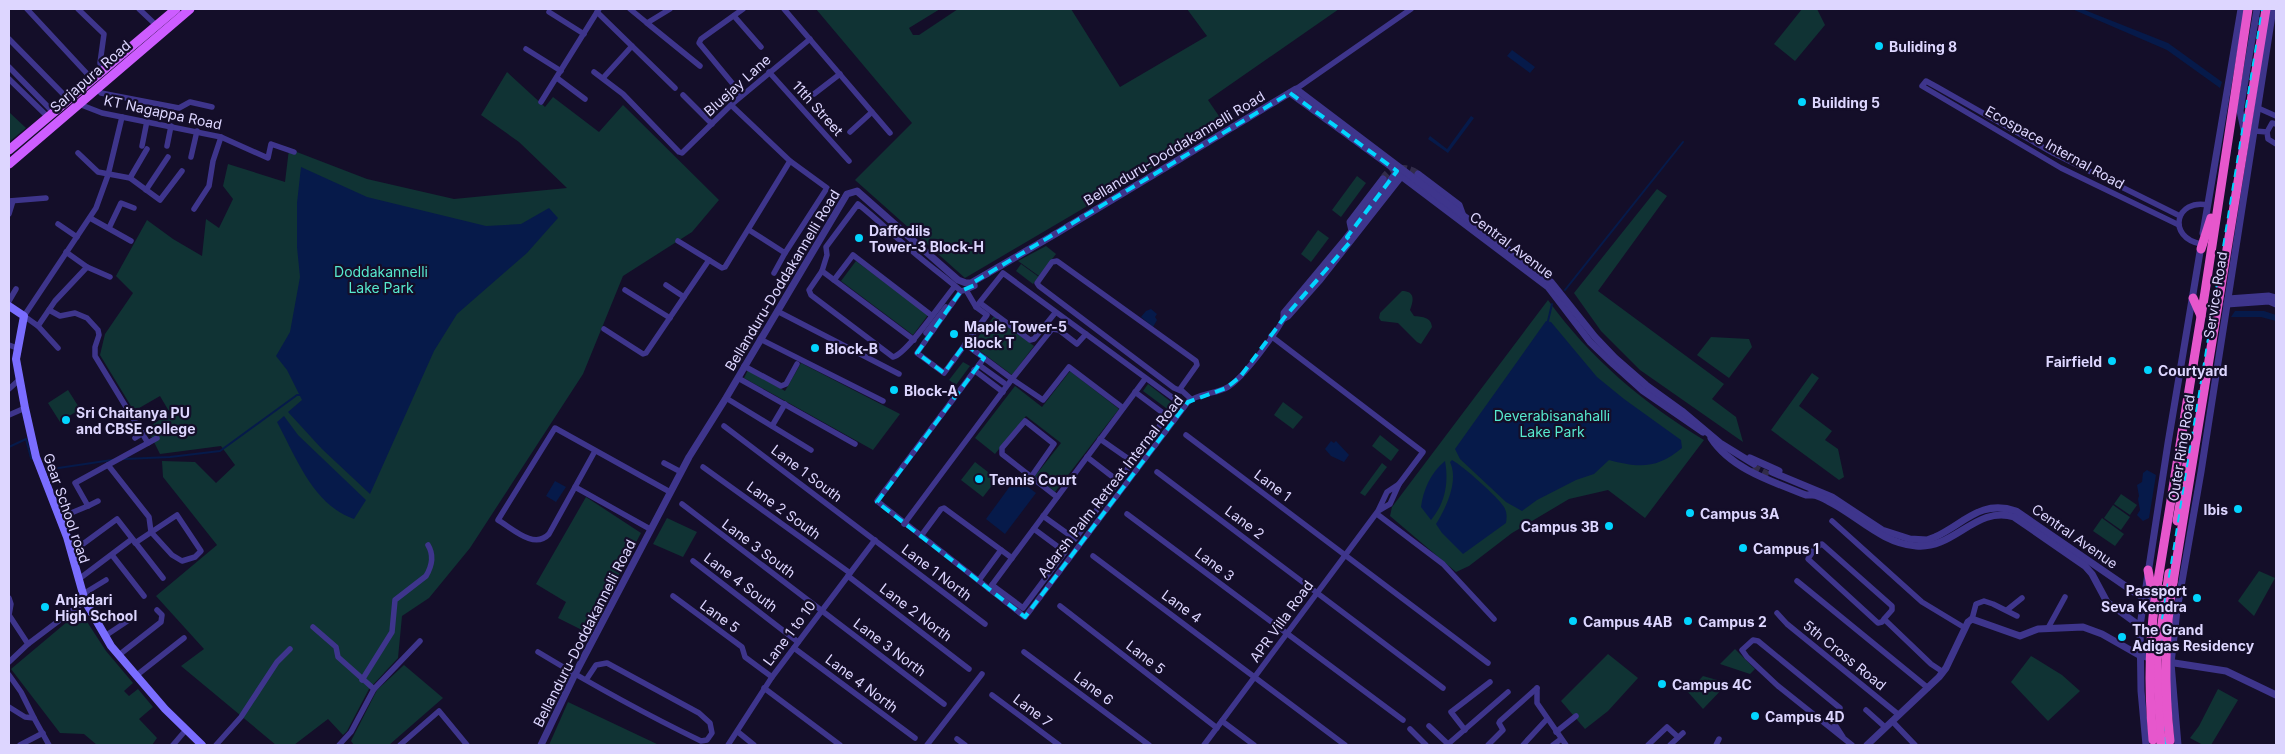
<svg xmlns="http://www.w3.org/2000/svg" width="2285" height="754" font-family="Inter,sans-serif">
<rect width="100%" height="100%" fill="#140e29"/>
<!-- green -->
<g fill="#103334">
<path d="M816,9H940L909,28L913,35H919L958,9H1071L1120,87L1207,36L1187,9H1339L1208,100L1225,125L965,278L855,180L912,123Z"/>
<path d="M1802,9H1817L1825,25L1795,61L1774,44Z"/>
<path d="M507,72L545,107L553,97L599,132L623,105L719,200L692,232L623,276L583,374L470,548L429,598L402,616L398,658L369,689L347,731L343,735L328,719L294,745H276L181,666L204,649L156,596L217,545L163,477L162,461L195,462L216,483L235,465L221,446L160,454L147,428L170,413L160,396L134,411L100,355L105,334L133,293L116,276L147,220L173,239L202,256L206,219L219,228L233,199L223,186L228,164L285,182L289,149L367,179L454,199L567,188L519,142L481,115Z"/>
<path d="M9,112L26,128L9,142Z"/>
<path d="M1357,176L1366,183L1341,217L1332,210Z"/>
<path d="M1657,189L1667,196L1598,291L1724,384L1712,399L1736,417L1743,442L1640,370L1601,331L1574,293Z"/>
<path d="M1318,230L1329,238L1311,262L1301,254Z"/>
<path d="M1046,246L1056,254L1039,276L1018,261Z"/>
<path d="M856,261L928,315L913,335L841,281Z"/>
<path d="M1021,264L1039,277L1033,284L1016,271Z"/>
<path d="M1402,291C1415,291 1414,300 1410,310L1414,316C1423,317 1431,317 1432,327L1421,344L1417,342L1398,323L1381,321L1379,318L1380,313Z"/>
<path d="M1548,300C1590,358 1643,403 1704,440L1645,518L1608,490L1569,499L1512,533L1469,566L1456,572L1390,516L1392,507Z"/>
<path d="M994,316L1034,346L1012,375L972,345Z"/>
<path d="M1711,337L1749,339L1752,347L1729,378L1697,355Z"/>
<path d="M963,362L970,366L956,385L949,380Z"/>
<path d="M801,363L900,414L873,450L744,378L748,370L785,391Z"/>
<path d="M1070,371L1119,409L1055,492L1035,476L1061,443L1026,416L995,454L975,438L1015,386L1042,407Z"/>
<path d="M1812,373L1819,378L1799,406L1832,431L1825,440L1838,449L1844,477L1839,480L1771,430Z"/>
<path d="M1148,384L1175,405L1170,411L1143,391Z"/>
<path d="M68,390L80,409L60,422L48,403Z"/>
<path d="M1283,402L1303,417L1293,429L1274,415Z"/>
<path d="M1380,435L1399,450L1391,461L1372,446Z"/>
<path d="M975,462L997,479L983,497L961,480Z"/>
<path d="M1382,463L1387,467L1365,496L1360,493Z"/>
<path d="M2121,494L2137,505L2130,515L2114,504Z"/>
<path d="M586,497L641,533L588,633L558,618L566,602L536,584Z"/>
<path d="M2113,505L2130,517L2121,530L2104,518Z"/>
<path d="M667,518L697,532L683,557L653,544Z"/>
<path d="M2102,518L2124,534L2115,546L2093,531Z"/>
<path d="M2259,571L2275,578L2254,616L2238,601Z"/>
<path d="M80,611L106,651L133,683L124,691L129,696L138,689L153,707L139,719L157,738L152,745H97L84,734L60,733L11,669Z"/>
<path d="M1735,649L1755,669L1750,674L1720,664Z"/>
<path d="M1608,654L1638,678L1608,711L1585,729L1561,701Z"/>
<path d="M2031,656L2062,675L2080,691L2048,721L2011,682Z"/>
<path d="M404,665L443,698L389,745H354L351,741L377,690Z"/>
<path d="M1703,676L1724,682L1726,685L1703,709L1688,692Z"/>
<path d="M2218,689L2238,700L2211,745H2203L2190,738L2199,726Z"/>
<path d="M568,702L659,745H549Z"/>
</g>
<!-- water -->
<g fill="#061a4a">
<path d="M2072,9H2082L2168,43L2222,82L2220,88L2167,50Z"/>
<path d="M1512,50L1535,67L1530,73L1507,56Z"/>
<path d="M1471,116L1474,118L1448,153L1428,139L1430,136L1447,149Z"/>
<path d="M301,167L367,197L486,226L521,224L549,208L558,218L527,253L457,314L434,351L370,494L322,449L288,412L302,400L287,370L276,356L290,332L300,277L297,247V203Z"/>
<path d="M1151,309L1157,314L1155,317L1157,320L1153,327L1141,317L1146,311Z"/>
<path d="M2235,311H2264L2276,315V321L2261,317H2231Z"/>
<path d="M1546,321L1551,322L1597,377L1624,399L1681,440L1682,448C1657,469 1639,468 1609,460L1594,474L1576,480L1537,500L1522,511L1506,502L1460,459L1455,449Z"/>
<path d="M284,416L298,435L366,500L354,519C313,505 296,457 277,422Z"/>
<path d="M1331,441L1334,443L1336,441L1349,455L1344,462L1331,456L1325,449Z"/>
<path d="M1452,460C1463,466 1498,497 1504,507C1507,512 1507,517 1506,523L1463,554L1442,533L1436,524C1446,508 1459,481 1450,462Z"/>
<path d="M1445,461C1449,483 1445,503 1431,520L1421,507C1423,490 1431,472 1445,461Z"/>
<path d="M2147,470L2156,475L2149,518L2143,521L2137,515L2140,510L2138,499L2139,496L2137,485L2142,482L2143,473Z"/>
<path d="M1016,478L1036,493L1005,534L986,519Z"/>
<path d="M555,481L566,487L556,502L546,496Z"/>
</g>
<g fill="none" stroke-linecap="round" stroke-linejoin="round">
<!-- stream -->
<g stroke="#061a4a" stroke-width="2">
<path d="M1565,290L1683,142"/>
<path d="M1548,321L1552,304"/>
<path d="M9,447L26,439L31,458L34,460"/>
<path d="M124,459L170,457L220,451L297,395H300"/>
<path d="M45,470L112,460"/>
</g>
<!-- tertiary-tunnel -->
<g stroke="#322c49" stroke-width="7" stroke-dasharray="7 3.5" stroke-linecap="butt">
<path d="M1383,179C1390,165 1407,166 1418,174"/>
<path d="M1753,467L1771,476"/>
</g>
<!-- minor -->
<g stroke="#3e358c" stroke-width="5.5">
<path d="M27,9L92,79"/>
<path d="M78,9L104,34L100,63L102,70"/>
<path d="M139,9L156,25"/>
<path d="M630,9L647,23"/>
<path d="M670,9L647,23L700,66"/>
<path d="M784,9L890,133"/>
<path d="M549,12L584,34"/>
<path d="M597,12L675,88"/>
<path d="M734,16L761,47"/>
<path d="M9,39L68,99"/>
<path d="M526,49L561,71"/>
<path d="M9,67L53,112"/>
<path d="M594,72L623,94L679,152L682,153L731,105L810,39"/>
<path d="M769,72L849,161"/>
<path d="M557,78L585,99"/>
<path d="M603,78L632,46"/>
<path d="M9,79L48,117"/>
<path d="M97,88L101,93L179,108L190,102L212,107"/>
<path d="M1296,89L1411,9"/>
<path d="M814,94L840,74"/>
<path d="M683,95L712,124"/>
<path d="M742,95L699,43L701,39L743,9"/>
<path d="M541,102L599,9"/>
<path d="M80,103L84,106L102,113L221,137L268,158L271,144L294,152"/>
<path d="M731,105L790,161L827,188L785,253L749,230"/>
<path d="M2258,108L2276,116"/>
<path d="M2255,131L2267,132L2268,139L2276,144"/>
<path d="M850,132L872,112"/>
<path d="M2267,132L2272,123L2276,124"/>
<path d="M142,146L147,121"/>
<path d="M167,146L171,126"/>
<path d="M78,153L98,172L130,178L160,200L182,171"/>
<path d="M191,157L197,131"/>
<path d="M130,178L147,149"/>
<path d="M146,190L168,157"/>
<path d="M9,201L46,198"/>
<path d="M194,209L209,186L213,161L221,137"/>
<path d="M9,214L13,201"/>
<path d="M90,218L131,241"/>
<path d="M58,224L77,237"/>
<path d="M2179,225L2061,168L1922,86L1926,81L1937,87L2053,153L2180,216"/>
<path d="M109,228L121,203L134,208"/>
<path d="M678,241L722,268L725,267L790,161"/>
<path d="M2201,244C2166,237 2176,198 2208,205"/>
<path d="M66,252L87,267"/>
<path d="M822,271L914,340"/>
<path d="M774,273L785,253"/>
<path d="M110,277L87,267L55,301L38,326L24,316L96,208L108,175L122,117"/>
<path d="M834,280L853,255L931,315"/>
<path d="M666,285L684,297"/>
<path d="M955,286C943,300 907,354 893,357L811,295L809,290L822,271L827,255L826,247L858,204C877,219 894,236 912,251C928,265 945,277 961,291L966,290L976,307L987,315L944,373L917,353L961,291"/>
<path d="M625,290L670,318"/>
<path d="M966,290L975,286L974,282"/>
<path d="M9,301L16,289"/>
<path d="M980,303L1030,340L1034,339L1055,313"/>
<path d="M976,307L1003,273L1184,406"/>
<path d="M49,310L60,316L75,313L87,318L98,330L99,335L95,347V356L148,443L75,483L88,506L59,518"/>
<path d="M777,311L899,374"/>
<path d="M38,326L58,348"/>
<path d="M604,329L643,354L646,353L709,260"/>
<path d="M926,333L946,307L948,309"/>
<path d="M1086,334L1077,344L1059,330L1052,329L1012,379L984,358L877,501L1025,617L1188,402C1199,393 1216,394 1228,387C1243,378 1275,335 1284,318"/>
<path d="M1271,336L1423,452L1399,484"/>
<path d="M760,339L883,401"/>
<path d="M965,344L984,358"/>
<path d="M9,345L17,348"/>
<path d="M979,365L1004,383"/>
<path d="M744,366L781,386L786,384L797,364"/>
<path d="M974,370L1003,392"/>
<path d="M738,378L855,444"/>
<path d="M9,389L20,379"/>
<path d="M1181,391L1174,388L1039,286L1037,283L1052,262L1057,261L1196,361L1197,365L1180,389L1191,399"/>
<path d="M726,398L811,450"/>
<path d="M9,415L25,408"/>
<path d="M724,426L985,624"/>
<path d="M772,426L785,404"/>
<path d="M1186,435L1488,663"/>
<path d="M135,438L143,433"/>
<path d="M1100,439L1133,462"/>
<path d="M148,443L157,438"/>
<path d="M1087,457L1118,481"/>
<path d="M664,463L681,472"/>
<path d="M108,465L149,517L151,532"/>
<path d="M703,467L850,573"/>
<path d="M1157,472L1443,688"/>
<path d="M1031,477L1054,444L1025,421L1002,448V454L1057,497"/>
<path d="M575,487L595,451"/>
<path d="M682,504L944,704"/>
<path d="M88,506L98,501"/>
<path d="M1127,514L1403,720"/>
<path d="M1377,514L1443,564L1494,619"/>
<path d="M1043,516L1075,539L1167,416L1135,392"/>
<path d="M1832,521L1922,602L1965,628"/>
<path d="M904,524L1012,379L1043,400L1069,367L1123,408"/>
<path d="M650,529L575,487L549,534C534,550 512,528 498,520L555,428L670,492"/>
<path d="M921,536L941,509L944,508L1012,558"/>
<path d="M135,543L177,515L201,551L195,557L182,561L172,555L151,532"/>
<path d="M71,550L83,544L117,519L163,578"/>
<path d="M112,555L144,596"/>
<path d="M1093,556L1345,745"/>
<path d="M693,561L798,642"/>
<path d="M848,576L969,669"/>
<path d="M79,579L132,539"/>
<path d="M979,580L1001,550"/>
<path d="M1797,581L1928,688"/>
<path d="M992,585L1023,608L1065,552L1034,529"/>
<path d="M989,589L1145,379"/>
<path d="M83,594L106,580"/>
<path d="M673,596L742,647L745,657L772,677"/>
<path d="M9,598L11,604L9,615L28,644"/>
<path d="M1060,606L1217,728"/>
<path d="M2007,610L2022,598"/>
<path d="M1777,613L1787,624L1899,715"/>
<path d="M1884,619L1882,622L1878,623L1808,559L1815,548L1822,544L1892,606V610L1884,619L1931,664L1943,672"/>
<path d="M1972,619L1976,604L1984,601L1993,604L2017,616"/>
<path d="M313,627L336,647L338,657L374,689"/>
<path d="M2048,628L2065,597"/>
<path d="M105,636L129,620"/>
<path d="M794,648L915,738"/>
<path d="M538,652C591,684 645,714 701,741L707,740L712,733L710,723L699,713L607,663L596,665L586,680"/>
<path d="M1024,652L1149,745"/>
<path d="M119,655L161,622L162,615L157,610"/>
<path d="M9,662L28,644L85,601"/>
<path d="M9,675L21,692L34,718"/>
<path d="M137,675L184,638"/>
<path d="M362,680L392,632L395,600L426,576C432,566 434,555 428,545"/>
<path d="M764,688L840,745"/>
<path d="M1537,688V703L1566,745"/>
<path d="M992,695L1059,745"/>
<path d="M9,707L25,717L34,718L49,745"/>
<path d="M1866,710L1885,727"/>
<path d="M1222,721L1254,745"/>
<path d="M1892,721L1915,745"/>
<path d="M1429,726L1448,744"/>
<path d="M1410,729L1426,745"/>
<path d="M1465,730L1451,712L1490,682"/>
<path d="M738,732L754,745"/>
<path d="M1556,732L1576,716"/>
<path d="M1843,737L1832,720L1840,708L1758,641L1753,640L1742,650L1747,657L1778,686L1852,745"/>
<path d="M957,739L965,745"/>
<path d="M20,745L43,733"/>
<path d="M173,745L185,731"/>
<path d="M216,745L241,717L277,662L290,649"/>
<path d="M339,745L351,732L374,689L420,641"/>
<path d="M400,745L439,711L467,745"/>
<path d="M728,745L772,677L875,540"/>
<path d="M927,745L982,674"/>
<path d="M1204,745L1378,511L1387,492L1399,484L1390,504L1378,511"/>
<path d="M1447,745L1508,692"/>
<path d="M1488,745L1503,730L1499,723L1500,721L1537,688"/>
<path d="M1523,745L1547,719"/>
<path d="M1553,745L1561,739"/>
<path d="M1648,745L1667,727L1678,737"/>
<path d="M1670,745L1683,733"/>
<path d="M1716,745L1719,739"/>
</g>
<!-- tertiary -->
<g stroke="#3e358c" stroke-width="7">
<path d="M1290,93L1397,171L1401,176L1548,287L1590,342L1613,364L1642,390L1703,432"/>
<path d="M2245,134L2240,111L2257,9"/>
<path d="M1418,174L1459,205L1463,216"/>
<path d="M1352,231L1350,222L1383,179"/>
<path d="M2203,233L2241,9"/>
<path d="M2228,299L2269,296L2276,298"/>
<path d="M2227,304L2269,301L2276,304"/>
<path d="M1284,318V313L1344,241L1399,169"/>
<path d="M1284,318L1288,316L1319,281L1403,174"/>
<path d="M1711,438C1731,469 1773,482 1806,495H1813"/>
<path d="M1750,458L1779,471"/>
<path d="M1772,472L1832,497L1882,530L1910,539L1927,540L1935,537C1964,524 1980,499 2016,511L2137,594L2163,608H2169"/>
<path d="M1811,494C1817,496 1823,498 1828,501C1858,516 1881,543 1916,546C1954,550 1976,505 2014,517L2085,566L2092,574L2107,602L2140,626"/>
<path d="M2168,662L2226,671L2276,695"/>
<path d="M541,745L575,674L689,457L726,398L847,194L857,191L958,280L966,283H971L1057,233L1296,89L1551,282L1595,337L1615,358L1646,385L1682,411L1720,443L1754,464"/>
<path d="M1867,745L1939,677L1946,668L1968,622L1972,619L2020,636L2038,629L2083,627L2102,634L2139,655L2155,659"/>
<path d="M2146,745L2141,691L2140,626L2168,443L2201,246"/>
<path d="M2178,745L2171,663L2177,610L2201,472L2273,9"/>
</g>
<!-- secondary -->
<path stroke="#7a6dff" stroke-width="8" d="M9,306L24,316L16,359L25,408L36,457L67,537L85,601L111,646L165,709L202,745"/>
<!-- primary -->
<g stroke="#cd5dff" stroke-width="9">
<path d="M9,150L176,9"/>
<path d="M9,164L190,9"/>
</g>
<!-- trunk -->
<g stroke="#e657cc" stroke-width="9">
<path d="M2201,249L2211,218"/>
<path d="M2193,298L2201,316"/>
<path d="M2177,521L2189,452"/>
<path d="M2148,570L2151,586L2163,590"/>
<path d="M2158,580L2205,292L2248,9"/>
<path d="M2173,582L2266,9"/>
<path d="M2161,745L2157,660L2169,573"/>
</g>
<!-- rail -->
<path stroke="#02d5ff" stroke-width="2" stroke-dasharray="8 6" stroke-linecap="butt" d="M2166,745L2162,619L2262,9"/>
<!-- trunk-bridge -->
<g stroke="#e657cc" stroke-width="9">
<path d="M2153,740C2148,686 2149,633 2158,580"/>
<path d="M2170,741C2164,687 2164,635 2173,582"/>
</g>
</g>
<!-- marked area -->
<path fill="none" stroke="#02d5ff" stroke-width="4" stroke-dasharray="10 6" stroke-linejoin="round" d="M1290,93L1397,171L1347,237L1351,241L1284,318L1240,377L1226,388L1188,402L1025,617L877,502L984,358L965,344L944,373L917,353L961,291L975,285L974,282Z"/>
<!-- markers -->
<g fill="#02d5ff" stroke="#140e29" stroke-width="2">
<circle cx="1879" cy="46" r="5"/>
<circle cx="1802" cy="102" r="5"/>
<circle cx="859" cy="238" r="5"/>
<circle cx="954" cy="334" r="5"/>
<circle cx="815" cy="348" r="5"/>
<circle cx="2112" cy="361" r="5"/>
<circle cx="2148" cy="370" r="5"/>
<circle cx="894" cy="390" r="5"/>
<circle cx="66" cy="420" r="5"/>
<circle cx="979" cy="479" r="5"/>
<circle cx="2238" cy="509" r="5"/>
<circle cx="1690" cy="513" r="5"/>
<circle cx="1609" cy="526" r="5"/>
<circle cx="1743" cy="548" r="5"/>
<circle cx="2197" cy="598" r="5"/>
<circle cx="45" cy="607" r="5"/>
<circle cx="1573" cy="621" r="5"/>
<circle cx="1688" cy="621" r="5"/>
<circle cx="2122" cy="637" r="5"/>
<circle cx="1662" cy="684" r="5"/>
<circle cx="1755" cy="716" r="5"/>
</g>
<g text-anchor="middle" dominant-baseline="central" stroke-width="4.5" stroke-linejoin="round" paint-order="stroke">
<!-- poi labels -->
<g font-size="14" font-weight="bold" fill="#ddd6ff" stroke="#140e29" text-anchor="start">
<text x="1889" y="46">Buliding 8</text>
<text x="1812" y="102">Building 5</text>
<text x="869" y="230">Daffodils<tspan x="869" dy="16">Tower-3 Block-H</tspan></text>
<text x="964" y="326">Maple Tower-5<tspan x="964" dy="16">Block T</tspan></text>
<text x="825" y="348">Block-B</text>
<text x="2102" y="361" text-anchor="end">Fairfield</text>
<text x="2158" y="370">Courtyard</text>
<text x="904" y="390">Block-A</text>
<text x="76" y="412">Sri Chaitanya PU<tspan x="76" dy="16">and CBSE college</tspan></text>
<text x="989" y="479">Tennis Court</text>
<text x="2228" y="509" text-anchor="end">Ibis</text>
<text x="1700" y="513">Campus 3A</text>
<text x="1599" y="526" text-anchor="end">Campus 3B</text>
<text x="1753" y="548">Campus 1</text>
<text x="2187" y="590" text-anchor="end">Passport<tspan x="2187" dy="16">Seva Kendra</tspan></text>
<text x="55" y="599">Anjadari<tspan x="55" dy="16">High School</tspan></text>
<text x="1583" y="621">Campus 4AB</text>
<text x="1698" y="621">Campus 2</text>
<text x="2132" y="629">The Grand<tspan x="2132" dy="16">Adigas Residency</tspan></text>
<text x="1672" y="684">Campus 4C</text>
<text x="1765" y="716">Campus 4D</text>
</g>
<!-- street labels -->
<g font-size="14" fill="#ddd6ff" stroke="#140e29">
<text transform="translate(90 76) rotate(-41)">Sarjapura Road</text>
<text transform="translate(737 85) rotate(-42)">Bluejay Lane</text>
<text transform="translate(818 108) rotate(48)">11th Street</text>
<text transform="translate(163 112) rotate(12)">KT Nagappa Road</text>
<text transform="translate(2055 147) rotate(29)">Ecospace Internal Road</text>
<text transform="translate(1174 148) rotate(-31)">Bellanduru-Doddakannelli Road</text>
<text transform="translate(1512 245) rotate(37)">Central Avenue</text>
<text transform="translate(782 280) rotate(-59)">Bellanduru-Doddakannelli Road</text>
<text transform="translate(2215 295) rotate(-81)">Service Road</text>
<text transform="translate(2181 448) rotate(-81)">Outer Ring Road</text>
<text transform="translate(807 473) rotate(37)">Lane 1 South</text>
<text transform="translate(1273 485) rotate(37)">Lane 1</text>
<text transform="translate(1110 486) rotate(-52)">Adarsh Palm Retreat Internal Road</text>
<text transform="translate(67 508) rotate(71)">Gear School road</text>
<text transform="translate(784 510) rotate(36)">Lane 2 South</text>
<text transform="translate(1245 522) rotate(37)">Lane 2</text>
<text transform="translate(2075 536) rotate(35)">Central Avenue</text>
<text transform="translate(759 548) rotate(37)">Lane 3 South</text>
<text transform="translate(1215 564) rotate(37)">Lane 3</text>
<text transform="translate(937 572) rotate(37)">Lane 1 North</text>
<text transform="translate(741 582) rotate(37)">Lane 4 South</text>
<text transform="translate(1182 606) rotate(36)">Lane 4</text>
<text transform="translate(916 612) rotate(37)">Lane 2 North</text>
<text transform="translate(720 616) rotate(36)">Lane 5</text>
<text transform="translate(1281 621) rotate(-54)">APR Villa Road</text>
<text transform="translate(584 633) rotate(-63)">Bellanduru-Doddakannelli Road</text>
<text transform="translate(789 633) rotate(-53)">Lane 1 to 10</text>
<text transform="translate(890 647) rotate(37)">Lane 3 North</text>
<text transform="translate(1845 655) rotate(39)">5th Cross Road</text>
<text transform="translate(1146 657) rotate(38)">Lane 5</text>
<text transform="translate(862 683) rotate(37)">Lane 4 North</text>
<text transform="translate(1094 688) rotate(37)">Lane 6</text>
<text transform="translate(1033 710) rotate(37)">Lane 7</text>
</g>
<!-- park labels -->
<g font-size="14" fill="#57eacf" stroke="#140e29">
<text x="381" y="271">Doddakannelli<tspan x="381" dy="16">Lake Park</tspan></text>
<text x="1552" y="415">Deverabisanahalli<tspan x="1552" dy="16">Lake Park</tspan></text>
</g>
</g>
<!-- border -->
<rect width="2285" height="754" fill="none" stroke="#ddd6ff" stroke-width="20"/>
</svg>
